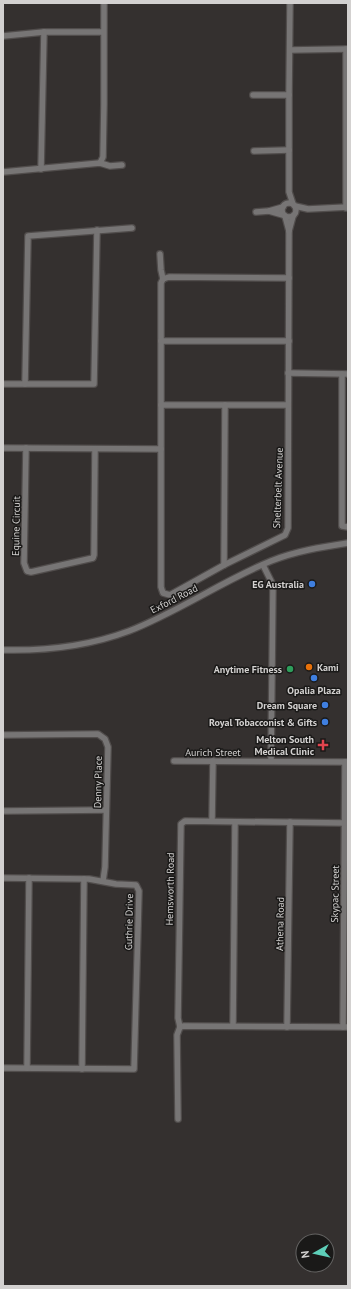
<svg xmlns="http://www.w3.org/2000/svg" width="351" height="1289" font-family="'PT Sans',sans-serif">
<rect width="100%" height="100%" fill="#34302f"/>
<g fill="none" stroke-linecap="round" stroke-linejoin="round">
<defs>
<g id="minor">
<path d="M3,36L44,32H103"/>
<path d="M346,49V208"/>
<path d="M290,50L348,49"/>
<path d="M253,95H289L290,3"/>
<path d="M289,95V192L293,204"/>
<path d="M254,151L289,150"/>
<path d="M100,163L103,157L104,104V3"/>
<path d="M41,169L44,32"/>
<path d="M3,172L100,163L110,166L122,165"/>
<circle cx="289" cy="210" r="7"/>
<path d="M295,206L308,209L348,207"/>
<path d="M269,211L283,215"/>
<path d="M256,212L269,211L283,207"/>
<path d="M289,231L293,216"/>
<path d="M160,254L161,270L163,279"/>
<path d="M163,279L161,283V587L163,593L170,595L224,565L285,535L288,528L289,231L285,216"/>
<path d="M163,279L169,277L289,278"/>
<path d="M161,341H289"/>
<path d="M288,373L348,374"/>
<path d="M342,374V526L348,527"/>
<path d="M3,384H94L97,230"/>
<path d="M25,384L28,236L132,228"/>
<path d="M161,405H288"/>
<path d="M3,448L161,449"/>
<path d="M26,448L24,563L27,571L31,572L93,558L94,555L95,449"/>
<path d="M224,565L225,405"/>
<path d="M263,565L273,585L271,761"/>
<path d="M3,650C46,651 89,646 129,631C178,612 222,581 271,561C296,551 322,547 348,543"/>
<path d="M3,735L98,734L105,739L108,747L105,867L103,881"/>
<path d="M174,761L348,762"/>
<path d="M5,811L106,810"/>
<path d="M212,821L213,761"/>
<path d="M3,878L89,879L116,884L136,885L139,891L134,1069L3,1068"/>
<path d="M233,1026L235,822"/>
<path d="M180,1027L184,1026L348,1027"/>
<path d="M287,1027L290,822"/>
<path d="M343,1027L345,762"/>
<path d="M27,1068L29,878"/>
<path d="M82,1069L84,879"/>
<path d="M178,1119L177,1035L180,1027L178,1018L181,824L185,821L345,823"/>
</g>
</defs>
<!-- minor casing -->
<use href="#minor" stroke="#514d4c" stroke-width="8"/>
<!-- minor -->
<use href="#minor" stroke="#777575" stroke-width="5.5"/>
</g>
<!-- markers -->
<g fill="#3f7fe0" stroke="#1a1918" stroke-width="1.5">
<circle cx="312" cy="584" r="4"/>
<circle cx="314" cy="678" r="4"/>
<circle cx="325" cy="705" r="4"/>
<circle cx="325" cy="722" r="4"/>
</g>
<circle fill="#e8710a" stroke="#1a1918" stroke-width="1.5" cx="309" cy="667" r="4"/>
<circle fill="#2e9e5b" stroke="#1a1918" stroke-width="1.5" cx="290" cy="669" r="4"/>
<path fill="#e0444e" stroke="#1a1918" stroke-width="1.5" d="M321 739h4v4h4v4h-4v4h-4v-4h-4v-4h4z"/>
<g text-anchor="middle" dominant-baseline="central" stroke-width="3" stroke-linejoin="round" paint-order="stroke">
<!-- street labels -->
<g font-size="10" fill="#d3d1d0" stroke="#1a1918">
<text transform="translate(278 488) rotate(-88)">Shelterbelt Avenue</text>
<text transform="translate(16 526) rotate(-89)">Equine Circuit</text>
<text transform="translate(174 599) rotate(-27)">Exford Road</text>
<text x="213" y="752">Aurich Street</text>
<text transform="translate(98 782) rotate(-89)">Denny Place</text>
<text transform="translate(170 889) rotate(-89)">Hemsworth Road</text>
<text transform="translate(335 894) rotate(-89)">Skypac Street</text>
<text transform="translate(129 922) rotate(-89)">Guthrie Drive</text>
<text transform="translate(280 924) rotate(-89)">Athena Road</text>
</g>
<!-- poi labels -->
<g font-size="10" font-weight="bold" fill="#d3d1d0" stroke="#1a1918" text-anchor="end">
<text x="304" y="584">EG Australia</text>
<text x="317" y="667" text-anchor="start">Kami</text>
<text x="282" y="669">Anytime Fitness</text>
<text x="314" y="690" text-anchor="middle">Opalia Plaza</text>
<text x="317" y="705">Dream Square</text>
<text x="317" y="722">Royal Tobacconist &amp; Gifts</text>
<text x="314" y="739">Melton South<tspan x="314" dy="12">Medical Clinic</tspan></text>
</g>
</g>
<!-- border -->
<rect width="351" height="1289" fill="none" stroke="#d3d1d0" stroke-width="8"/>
<!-- north arrow -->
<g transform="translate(315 1253) rotate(262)"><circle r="19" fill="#1a1918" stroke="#646362"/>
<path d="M0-3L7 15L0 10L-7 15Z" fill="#5dceb8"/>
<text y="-6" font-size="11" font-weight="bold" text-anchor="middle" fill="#d3d1d0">N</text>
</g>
</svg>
